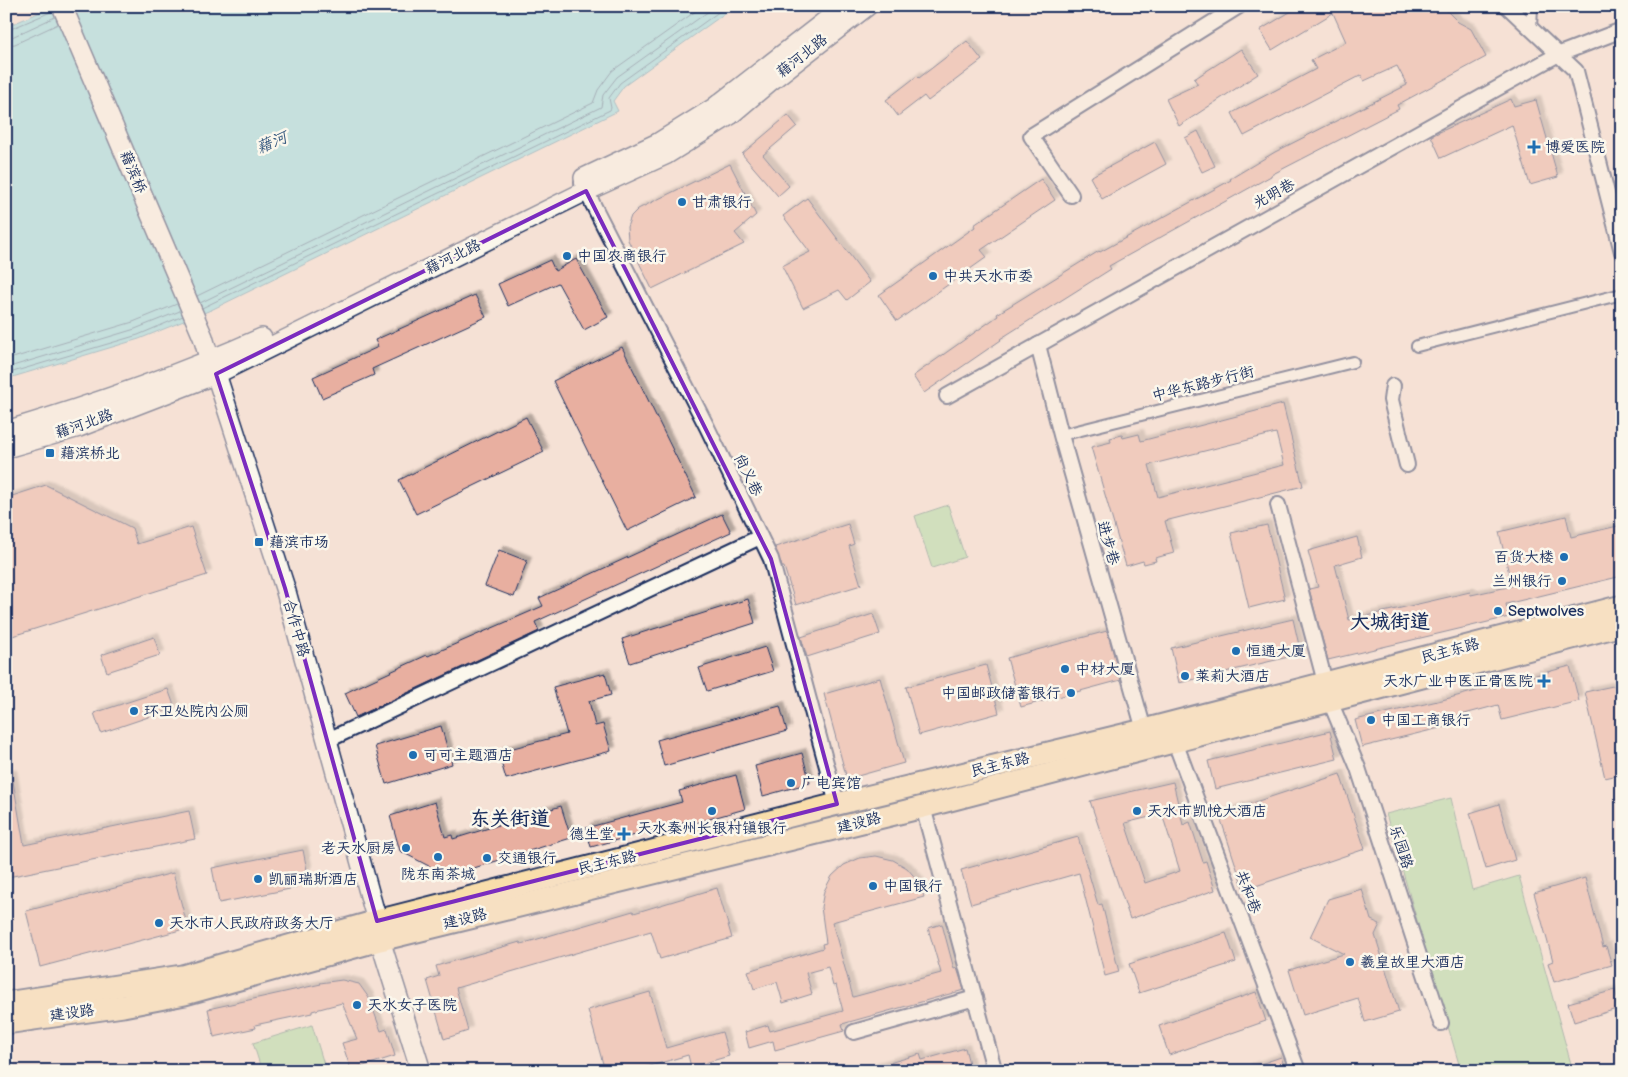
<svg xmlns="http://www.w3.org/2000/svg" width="1628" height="1077" font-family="'Balsamiq Sans','LXGW WenKai TC',sans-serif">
<defs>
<filter id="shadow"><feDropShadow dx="4.5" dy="-4.5" stdDeviation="1" flood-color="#0004"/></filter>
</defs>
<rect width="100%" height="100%" fill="#f5e1d5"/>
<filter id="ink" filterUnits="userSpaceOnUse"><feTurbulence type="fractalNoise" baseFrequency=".02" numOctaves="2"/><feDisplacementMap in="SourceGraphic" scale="10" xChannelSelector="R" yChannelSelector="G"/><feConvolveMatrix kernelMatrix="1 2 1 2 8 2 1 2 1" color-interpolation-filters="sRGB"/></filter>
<g filter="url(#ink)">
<!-- green -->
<g fill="#a4dca0" stroke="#60867f">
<path d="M948,505L965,557L932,568L915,516Z"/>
<path d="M1451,798L1472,890L1519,876L1571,1064L1551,1071H1461L1386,814Z"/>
<path d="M312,1025L326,1071H262L253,1043Z"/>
</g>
<!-- water -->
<path fill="#8cdde7" stroke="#5f97b0" d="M54,6H735L624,86L613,101L618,111L211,310L139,339L6,379V27Z"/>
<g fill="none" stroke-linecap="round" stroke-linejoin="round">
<!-- shore -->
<g stroke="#487595" stroke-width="1">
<path d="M6,31L53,11"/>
<path d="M6,37H12L55,17"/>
<path d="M6,45L15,44L58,24"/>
<path d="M197,296L593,103L598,90L612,71L703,6"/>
<path d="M200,303L601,107L603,95L617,77L716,6"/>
<path d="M202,308L610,110L611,108L609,98L620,83L727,6"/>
<path d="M6,360L133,322L177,304"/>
<path d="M6,368L135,329L180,311"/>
<path d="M6,374L138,335L183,316"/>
</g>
</g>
<!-- building -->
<g fill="#e8afa0" stroke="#1b2f5e" fill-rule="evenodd" filter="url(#shadow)">
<path d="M1300,6H1442L1458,22L1471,29L1486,57L1397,105L1399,109L1271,175V176L1109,266L1111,269L1000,339L1001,340L924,393L913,376L998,316L997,314L1099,251L1100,252L1231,180L1230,179L1275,152L1407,85L1397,66L1364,81L1361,75L1244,136L1232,113L1316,69L1311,60L1346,42L1333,13L1272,50L1260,30Z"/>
<path d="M967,41L982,60L928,101L924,96L898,116L886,100L917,76L919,78Z"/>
<path d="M1241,49L1258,74L1179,126L1166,99L1198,84L1194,79Z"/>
<path d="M1511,99L1514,106L1536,100L1558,177L1530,185L1512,125L1441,158L1431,136Z"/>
<path d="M788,115L797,126L763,155L789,186L778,196L742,154Z"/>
<path d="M1198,131L1215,166L1202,172L1185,138Z"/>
<path d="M1155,142L1166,164L1102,199L1090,177Z"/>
<path d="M730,164L756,215L735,233L744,244L652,289L628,240L627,227L631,216L638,209Z"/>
<path d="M1041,179L1055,200L981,250L987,257L897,321L879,295L975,227L974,225Z"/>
<path d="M807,198L870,282L847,300L839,290L803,308L782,266L810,252L783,216Z"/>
<path d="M576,259L608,317L584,330L558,283L508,306L498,284L550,260L555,271Z"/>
<path d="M475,295L486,317L372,369L374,375L322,398L313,377L378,347L375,340Z"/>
<path d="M622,347L696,497L627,531L553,381Z"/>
<path d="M1283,404L1303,486L1165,521L1174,553L1155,558L1156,561L1144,564L1143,561L1126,566L1091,447L1111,442L1110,438L1122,435L1123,438L1139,434L1141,441ZM1276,433L1284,465L1158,497L1149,465Z"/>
<path d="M526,417L544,452L416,514L399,480Z"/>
<path d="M46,485L132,528L137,544L191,527L207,575L6,638V498Z"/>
<path d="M722,514L731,532L535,622L539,631L356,717L345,693L427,655L428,656L543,606L539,598Z"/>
<path d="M1566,516L1571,537L1622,525V576L1506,604L1509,617L1328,660L1309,589L1318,587L1308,551L1357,537L1362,557L1335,565L1349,620L1470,592L1471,595L1512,586L1499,532Z"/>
<path d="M848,524L854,544L849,546L861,585L796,605L784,567H782L775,547Z"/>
<path d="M1267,525L1285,599L1249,608L1231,533Z"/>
<path d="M499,550L527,561L514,597L485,586Z"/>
<path d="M748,599L755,623L630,663L622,639Z"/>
<path d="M873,614L880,634L807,657L801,637Z"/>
<path d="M1293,619L1301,654L1179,683L1171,648Z"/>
<path d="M1107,631L1121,680L1021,707L1007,658Z"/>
<path d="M154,637L160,655L107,672L101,655Z"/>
<path d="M765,647L773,671L707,691L699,668Z"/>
<path d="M986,665L999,713L919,735L906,687Z"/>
<path d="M1570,666L1579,701L1502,720L1498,705L1446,719L1448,726L1362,747L1355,720L1442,700Z"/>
<path d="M605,673L611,695L589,701L595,726L603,724L611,751L506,779L498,752L567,734L553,687Z"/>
<path d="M880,678L904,763L847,779L824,694Z"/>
<path d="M1622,684V774L1605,778L1585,692Z"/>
<path d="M168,689L175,708L101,733L94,713Z"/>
<path d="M780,706L787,731L664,766L657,740Z"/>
<path d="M441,726L452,764L386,784L375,746Z"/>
<path d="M1330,731L1337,759L1215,789L1208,761Z"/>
<path d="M802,753L810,783L763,796L755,766Z"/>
<path d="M1340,774L1365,849L1244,890L1219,814Z"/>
<path d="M6,775H12L24,845L189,811L195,839L8,877L6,869Z"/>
<path d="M736,775L745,809L688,825L687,821L591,847L586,828L682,802L679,791Z"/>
<path d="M1173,782L1183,825L1190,822L1203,862L1206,861L1215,890L1130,919L1090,801ZM1162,814L1180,871L1145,883L1125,823Z"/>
<path d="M435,802L445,837L452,835L453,839L561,806L571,838L448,876L400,851L390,816Z"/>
<path d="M1499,804L1515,860L1486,869L1470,813Z"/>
<path d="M1078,837L1098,905L1102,904L1119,972L1105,976L1079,873L971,904L961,870Z"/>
<path d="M303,850L307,870L295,888L219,903L212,868Z"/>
<path d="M876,856L893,860L907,868L918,881L924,897L832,922L853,997L941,973L928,928L942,924L954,969L957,968L964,990L842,1024L844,1031L775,1050L773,1041L749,1048L745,1032L768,1025L770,1031L843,1011L836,985L833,986L828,967L806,973L812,994L783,1003L777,982L754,989L748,971L823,948L822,944L826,943L821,907L824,891L832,876L844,865L860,858Z"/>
<path d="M173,873L188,928L40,967L26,911Z"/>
<path d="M1585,878L1603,947L1606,946L1612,965L1554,982L1548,963L1553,961L1534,893Z"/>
<path d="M717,888L732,938L660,959L651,931L456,988L468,1031L444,1039L427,980L439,976L436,966L520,942L521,944L633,911L634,913Z"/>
<path d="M1362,889L1371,920L1380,924L1375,935L1399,1012L1365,1022L1358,998L1303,1015L1289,970L1344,954L1310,937L1328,899Z"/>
<path d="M1226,933L1236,962L1139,993L1129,964Z"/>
<path d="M342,980L359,984L369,998L381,1031L387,1029L395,1056L351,1070L342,1043L357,1039L342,1003L312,1011V1013L255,1025L256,1028L214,1037L208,1009L321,984L320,983Z"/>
<path d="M1615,990L1620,1008L1574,1022L1568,1003Z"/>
<path d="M650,992L666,1048L722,1032L729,1056L691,1067L688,1055L633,1071H605L588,1010Z"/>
<path d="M1256,992L1266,1021L1169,1055L1159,1026Z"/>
<path d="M965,1048L971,1071H872V1068L920,1054L922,1060Z"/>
<path d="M1281,1057L1286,1071H1247L1246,1069Z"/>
</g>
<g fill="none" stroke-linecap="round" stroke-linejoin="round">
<defs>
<g id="pedestrian">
<path d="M1531,29L1532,6"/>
<path d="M1417,346L1622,294"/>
<path d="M1061,435L1353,362"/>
</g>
<g id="minor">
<path d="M1507,6L1576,71L1622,252"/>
<path d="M582,183L707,427L771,559L837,804"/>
<path d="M1071,195L1031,136L1239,6"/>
<path d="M1038,345L1061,435L1146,737"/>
<path d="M1393,386L1391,400L1407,465"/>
<path d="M947,396L1557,55L1622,30"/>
<path d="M1278,505L1330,701L1358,768L1441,1023"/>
<path d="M1172,734L1298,1071"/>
<path d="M328,740L760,537"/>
<path d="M923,807L993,1065"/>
<path d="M854,1032L975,998"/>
</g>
<g id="secondary">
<path d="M62,6L203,337L210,361L216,374L285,588L377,921L380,940L421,1071"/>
<path d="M584,178L658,143L714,108L845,6"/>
<path d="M6,431C93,405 179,375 262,338"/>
<path d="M6,448L79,427L216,374L586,191L667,154L730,115L769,82L867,6"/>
</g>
<g id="primary">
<path d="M6,1003L182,976L377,921L837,804L1144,730L1622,606"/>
<path d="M6,1023L123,1006L185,994L380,940L923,807L1622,625"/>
</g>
</defs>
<!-- pedestrian casing -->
<use href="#pedestrian" stroke="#1b2f5e" stroke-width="14"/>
<!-- minor casing -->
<use href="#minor" stroke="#1b2f5e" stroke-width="18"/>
<!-- secondary casing -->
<use href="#secondary" stroke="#1b2f5e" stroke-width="22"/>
<!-- primary casing -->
<use href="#primary" stroke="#1b2f5e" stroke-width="25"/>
<!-- pedestrian -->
<use href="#pedestrian" stroke="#fbf7ec" stroke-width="10"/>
<!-- minor -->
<use href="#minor" stroke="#fbf7ec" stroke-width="14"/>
<!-- secondary -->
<use href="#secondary" stroke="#fbf7ec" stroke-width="19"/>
<!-- primary -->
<use href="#primary" stroke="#f9deab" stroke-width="21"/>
</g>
</g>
<!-- marked area -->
<path d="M0 0H1628V1077H0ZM586,191L771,559L837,804L377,921L285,588L216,374Z" fill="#f5e1d5" fill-opacity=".55" fill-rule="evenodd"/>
<path fill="none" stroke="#7b2cbf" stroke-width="4" stroke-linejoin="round" d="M586,191L771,559L837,804L377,921L285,588L216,374Z"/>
<!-- markers -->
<g fill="#1f6fb2" stroke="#fbf7ec" stroke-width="2">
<path d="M1531.5 139.5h5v5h5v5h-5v5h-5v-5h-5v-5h5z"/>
<circle cx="682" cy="202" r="5"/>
<circle cx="567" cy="256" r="5"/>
<circle cx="933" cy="276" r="5"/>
<rect x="45" y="448" width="10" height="10" rx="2.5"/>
<rect x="254" y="537" width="10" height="10" rx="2.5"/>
<circle cx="1564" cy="557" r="5"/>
<circle cx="1562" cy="581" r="5"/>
<circle cx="1498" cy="611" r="5"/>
<circle cx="1236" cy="651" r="5"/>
<circle cx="1065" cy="669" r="5"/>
<circle cx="1185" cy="676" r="5"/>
<path d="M1541.5 673.5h5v5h5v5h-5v5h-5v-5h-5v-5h5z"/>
<circle cx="1071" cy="693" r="5"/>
<circle cx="134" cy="711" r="5"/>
<circle cx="1371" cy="720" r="5"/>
<circle cx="413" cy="755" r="5"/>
<circle cx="791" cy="783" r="5"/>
<circle cx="712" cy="811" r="5"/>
<circle cx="1137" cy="811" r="5"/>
<path d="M621.5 826.5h5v5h5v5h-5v5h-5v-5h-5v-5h5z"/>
<circle cx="406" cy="848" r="5"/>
<circle cx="438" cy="857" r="5"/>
<circle cx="487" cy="858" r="5"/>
<circle cx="258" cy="879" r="5"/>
<circle cx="873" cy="886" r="5"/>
<circle cx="159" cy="923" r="5"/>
<circle cx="1350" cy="962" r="5"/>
<circle cx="357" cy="1005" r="5"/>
</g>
<g text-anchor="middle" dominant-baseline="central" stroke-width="5" stroke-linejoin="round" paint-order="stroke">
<!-- street labels -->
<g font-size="15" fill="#1b2f5e" stroke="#fbf7ec">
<text transform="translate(802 56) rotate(-38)">藉河北路</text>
<text transform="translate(133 172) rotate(67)">藉滨桥</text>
<text transform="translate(1274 194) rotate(-29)">光明巷</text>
<text transform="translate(453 257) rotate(-26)">藉河北路</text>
<text transform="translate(1203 384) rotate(-14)">中华东路步行街</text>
<text transform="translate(84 424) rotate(-19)">藉河北路</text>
<text transform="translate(748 475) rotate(64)">尚义巷</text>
<text transform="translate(1108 543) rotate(74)">进步巷</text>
<text transform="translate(296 628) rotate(74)">合作中路</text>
<text transform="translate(1450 651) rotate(-15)">民主东路</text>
<text transform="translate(1000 765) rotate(-14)">民主东路</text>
<text transform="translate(859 823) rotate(-14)">建设路</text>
<text transform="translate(1401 847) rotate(72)">乐园路</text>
<text transform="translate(607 863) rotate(-14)">民主东路</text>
<text transform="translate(1248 892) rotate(69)">共和巷</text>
<text transform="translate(465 919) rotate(-14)">建设路</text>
<text transform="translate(72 1013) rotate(-8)">建设路</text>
</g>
<!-- poi labels -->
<g font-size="15" fill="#1b2f5e" stroke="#fbf7ec" text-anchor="start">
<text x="1545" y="147">博爱医院</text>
<text x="692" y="202">甘肃银行</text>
<text x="577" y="256">中国农商银行</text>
<text x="943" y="276">中共天水市委</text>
<text x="60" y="453">藉滨桥北</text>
<text x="269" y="542">藉滨市场</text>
<text x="1554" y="557" text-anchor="end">百货大楼</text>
<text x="1552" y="581" text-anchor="end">兰州银行</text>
<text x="1508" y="611">Septwolves</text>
<text x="1246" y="651">恒通大厦</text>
<text x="1075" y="669">中材大厦</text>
<text x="1195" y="676">莱莉大酒店</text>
<text x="1533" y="681" text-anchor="end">天水广业中医正骨医院</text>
<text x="1061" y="693" text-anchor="end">中国邮政储蓄银行</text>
<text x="144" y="711">环卫处院内公厕</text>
<text x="1381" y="720">中国工商银行</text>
<text x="423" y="755">可可主题酒店</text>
<text x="801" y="783">广电宾馆</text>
<text x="1147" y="811">天水市凯悦大酒店</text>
<text x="712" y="828" text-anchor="middle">天水秦州长银村镇银行</text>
<text x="614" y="834" text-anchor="end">德生堂</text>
<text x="396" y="848" text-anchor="end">老天水厨房</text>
<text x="497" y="858">交通银行</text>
<text x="438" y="874" text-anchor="middle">陇东南茶城</text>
<text x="268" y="879">凯丽瑞斯酒店</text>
<text x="883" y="886">中国银行</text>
<text x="169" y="923">天水市人民政府政务大厅</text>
<text x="1360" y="962">羲皇故里大酒店</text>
<text x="367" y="1005">天水女子医院</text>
</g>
<!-- water labels -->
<g font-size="16" font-style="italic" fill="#375a80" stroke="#fbf7ec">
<text transform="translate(272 143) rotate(-23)">藉河</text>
</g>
<!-- district labels -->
<g font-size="20" font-weight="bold" fill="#1b2f5e" stroke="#fbf7ec">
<text x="1390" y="622">大城街道</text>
<text x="510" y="819">东关街道</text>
</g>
</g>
<!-- margin -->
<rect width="1628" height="1077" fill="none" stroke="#fbf7ec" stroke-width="25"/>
<rect x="12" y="12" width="1603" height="1052" fill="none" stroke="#1b2f5e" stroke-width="2" filter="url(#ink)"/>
</svg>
